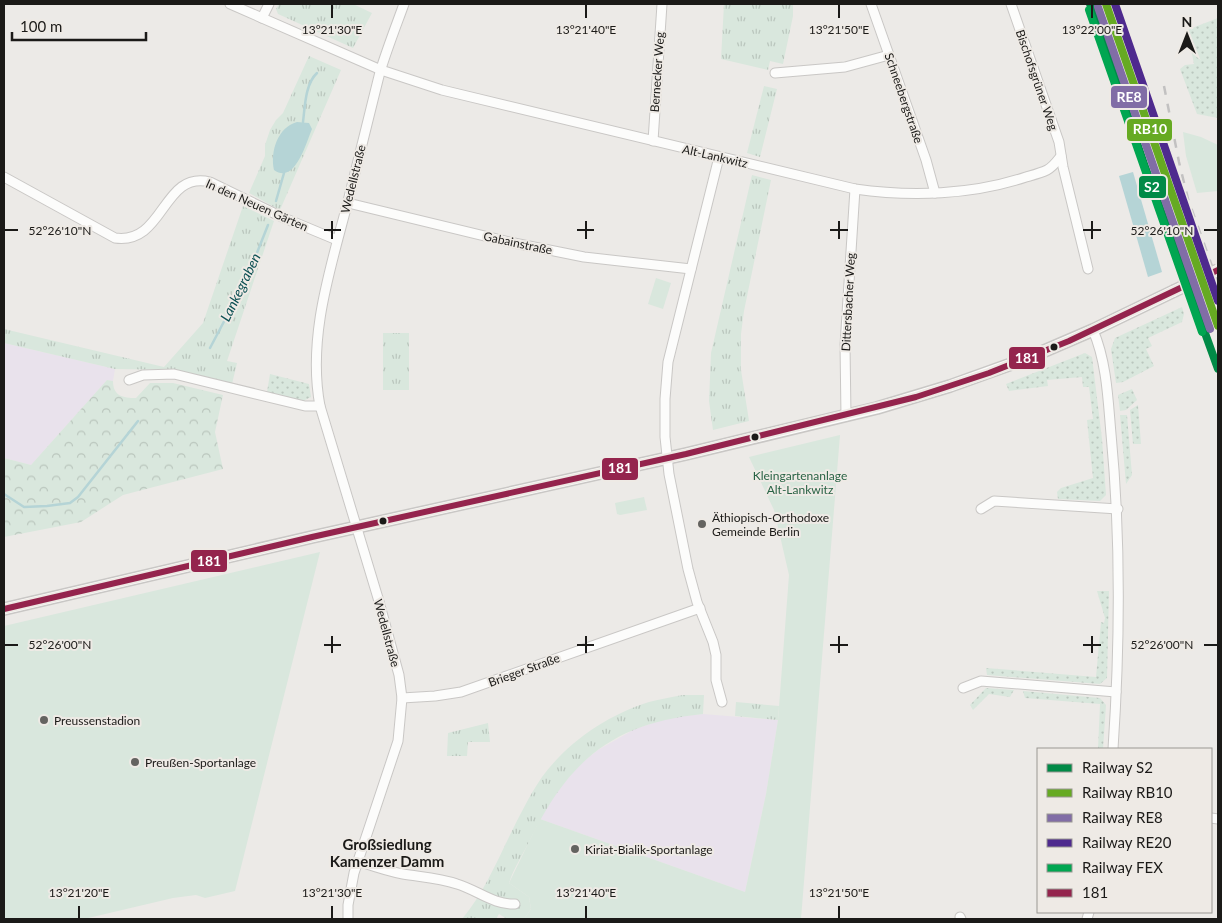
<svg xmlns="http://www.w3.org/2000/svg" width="1222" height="923" font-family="Lato,sans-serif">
<defs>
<pattern id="grass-dots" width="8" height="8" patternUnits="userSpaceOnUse" patternTransform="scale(1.25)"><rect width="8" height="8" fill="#d9e7dd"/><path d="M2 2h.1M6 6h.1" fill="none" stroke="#bac6bd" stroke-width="1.8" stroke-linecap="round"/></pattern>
<pattern id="forest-crowns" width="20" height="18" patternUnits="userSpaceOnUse" patternTransform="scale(1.25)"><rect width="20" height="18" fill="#d9e7dd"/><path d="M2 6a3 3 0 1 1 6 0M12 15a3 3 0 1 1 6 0" fill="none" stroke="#bac6bd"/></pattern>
<pattern id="park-tufts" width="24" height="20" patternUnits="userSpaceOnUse" patternTransform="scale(1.25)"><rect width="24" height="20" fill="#d9e7dd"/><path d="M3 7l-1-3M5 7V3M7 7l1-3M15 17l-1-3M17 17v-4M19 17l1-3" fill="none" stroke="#bac6bd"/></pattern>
</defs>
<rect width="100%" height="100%" fill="#eceae7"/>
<!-- education -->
<g fill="#e9e2ec">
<path d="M4,343L115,369L113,381L107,380L31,465L4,458Z"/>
<path d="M703,714L778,720L766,794L745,892L540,819L554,795L579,765L598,750L635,729L656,722L674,717Z"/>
</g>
<!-- grass -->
<g fill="url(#grass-dots)">
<path d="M1218,18V118L1197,114L1180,69L1185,65L1194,64L1187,30Z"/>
<path d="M1182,307L1184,314L1182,322L1148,338L1152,346L1146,349L1154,366L1123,382L1116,383L1111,349L1115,338Z"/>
<path d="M1085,353L1092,357L1102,439L1106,495L1100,501L1058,499L1057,492L1061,488L1093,478L1087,420L1093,419L1089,387H1083L1082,377L1047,380L1048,386L1009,391L1006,384Z"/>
<path d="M270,374L309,384L311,397L303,401L267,392Z"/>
<path d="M1132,389L1137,400L1126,410L1120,411L1118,395Z"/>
<path d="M1138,405L1141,444H1133L1130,410Z"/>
<path d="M1120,415H1127L1132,475L1126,484Z"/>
<path d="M1097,591H1109L1107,678L1100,684L987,675L986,668L1096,677L1101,622L1104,623L1105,618Z"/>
<path d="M986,688L1014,690L1010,697L989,694L973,710L970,705Z"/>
<path d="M1023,691L1100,698L1106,705L1103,749H1098L1100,704L1025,698Z"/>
</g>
<!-- forest -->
<path fill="url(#forest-crowns)" d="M107,380L113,381C113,396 123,398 136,398L150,383H173L223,395L215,432L223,469L123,495L81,522L4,537V458L31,465Z"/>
<!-- park -->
<g fill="url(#park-tufts)">
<path d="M279,4H353L372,13L353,48L278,14L276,9Z"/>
<path d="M724,4H793V16L783,64L770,61L768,70L721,59Z"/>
<path d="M309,56L341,70L280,210L249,193L265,156V145L270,130L276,120L283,113Z"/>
<path d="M764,86L777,89L760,157L747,153Z"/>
<path d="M752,175L771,180L744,311L741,334V370L749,421L713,430L709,401L711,353Z"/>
<path d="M243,206L274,221L227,361L237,363L232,384L176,370L115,369L4,343V329L164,367L203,323Z"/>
<rect x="383" y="333" width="26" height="57"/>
<path d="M683,695H704L703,714C614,723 570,759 531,838C524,853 514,867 509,883L529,897L531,909L524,919H507L499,914L496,919H462C482,895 495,866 509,837C519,817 529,796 542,777C568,742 607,715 649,702C660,699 672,697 683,695Z"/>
<path d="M736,702L779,706L778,720L735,716Z"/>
<path d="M488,723L490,742H468L467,756H447L448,733Z"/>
</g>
<!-- garden -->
<g fill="#d9e7dd">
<path d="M1183,132L1201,137L1218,145V191L1197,193L1186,156Z"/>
<path d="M656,278L671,283L663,309L648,304Z"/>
<path d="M840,435L801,919H524L531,909L529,897L509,883L540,819L745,892L766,794L778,720L789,575L774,510L749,457Z"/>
<path d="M644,497L647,510L620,515L617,514L615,503Z"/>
<path d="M320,552L235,891L205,898L196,895L173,898L84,919H4V626Z"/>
</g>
<!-- water -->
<g fill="#b5d4d6">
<path d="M297,122L309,123L312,129C306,143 295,185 274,170C270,151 278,127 297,122Z"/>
<path d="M1133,172L1162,272L1148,277L1119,176Z"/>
</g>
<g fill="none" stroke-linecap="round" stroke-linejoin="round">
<!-- stream -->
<g stroke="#b5d4d6" stroke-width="2.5">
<path d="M303,122C305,107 305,84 317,73"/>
<path d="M276,201L284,173"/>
<path d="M210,348L247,278L268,225"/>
<path d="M4,494L24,507L47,506L70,503L78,497L138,421"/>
</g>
<defs>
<g id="minor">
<path d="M230,4L381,70L442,90L855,189C911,197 972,195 1026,177C1033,175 1041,173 1047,170C1053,167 1057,161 1061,156"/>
<path d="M871,4L926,160L935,193"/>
<path d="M1011,4L1059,142L1063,167L1088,269"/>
<path d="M262,18L269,4"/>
<path d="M775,73L845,67L889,55"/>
<path d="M653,141L662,4"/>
<path d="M719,157L668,362L665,399V437L669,474L688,569L697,602L713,642L716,655V680L722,702"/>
<path d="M4,177L115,238C165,245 162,170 210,182L284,218L337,240"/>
<path d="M348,203L514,243L584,257L691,269"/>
<path d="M1093,330C1107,363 1108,400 1111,434C1121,539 1120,644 1113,749"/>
<path d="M129,380L143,375L174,374L305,406H320"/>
<path d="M846,416L845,345L855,189"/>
<path d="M981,509L994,501L1118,509"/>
<path d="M963,688L981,681L1116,692"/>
<path d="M402,698L435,696L461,692L700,608"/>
<path d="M1211,818L1218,819"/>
<path d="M358,861C373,866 387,871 403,874C421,877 439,878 457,884C477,890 494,905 515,904"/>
<path d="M960,917L961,919"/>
<path d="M348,919V905L354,873L398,741L402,698L399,675L378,598L320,406C307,337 331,267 348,201C359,158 369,115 380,72C387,49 396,26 404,4"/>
<path d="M1087,919L1089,912"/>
</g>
<path id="major" d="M4,609L312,537L686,454L877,408L950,386L1028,358L1093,330L1174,291"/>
</defs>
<!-- minor casing -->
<use href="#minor" stroke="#c9c7c5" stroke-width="11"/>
<!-- major casing -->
<use href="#major" stroke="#c9c7c5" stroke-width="14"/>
<!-- minor -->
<use href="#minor" stroke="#fcfcfb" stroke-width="9"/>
<!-- major -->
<use href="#major" stroke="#fcfcfb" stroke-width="11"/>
<!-- rail -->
<path stroke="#c2c1c1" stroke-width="2.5" stroke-dasharray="9 9" stroke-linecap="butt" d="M1164,86L1179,162L1188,199L1218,283"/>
<defs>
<path id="major-bridge" d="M1174,291L1218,270"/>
</defs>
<!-- major-bridge casing -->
<use href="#major-bridge" stroke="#c9c7c5" stroke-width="14" stroke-linecap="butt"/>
<!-- major-bridge -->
<use href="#major-bridge" stroke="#fcfcfb" stroke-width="11"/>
<defs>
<path id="bus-1" d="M4,609L312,537L686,454L916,397L989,373L1069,341L1218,270"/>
</defs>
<!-- bus-1 casing -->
<use href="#bus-1" stroke="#eeeae5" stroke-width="10"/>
<!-- bus-1 -->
<use href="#bus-1" stroke="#94244d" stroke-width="6"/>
<defs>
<path id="rail-1" d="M1090,4L1144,164L1218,369"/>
<path id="rail-2" d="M1106,4L1218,326"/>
<path id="rail-3" d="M1098,7L1210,329"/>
<path id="rail-4" d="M1115,4L1218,301"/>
<path id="rail-5" d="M1089,10L1202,332"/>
</defs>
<!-- rail-1 casing -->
<use href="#rail-1" stroke="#eeeae5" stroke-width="11"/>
<!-- rail-2 casing -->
<use href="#rail-2" stroke="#eeeae5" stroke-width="11"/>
<!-- rail-3 casing -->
<use href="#rail-3" stroke="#eeeae5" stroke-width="11"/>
<!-- rail-4 casing -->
<use href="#rail-4" stroke="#eeeae5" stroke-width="11"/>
<!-- rail-5 casing -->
<use href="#rail-5" stroke="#eeeae5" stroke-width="11"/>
<!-- rail-1 -->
<use href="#rail-1" stroke="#018a47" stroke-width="8"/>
<!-- rail-2 -->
<use href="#rail-2" stroke="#6a2" stroke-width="8"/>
<!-- rail-3 -->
<use href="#rail-3" stroke="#816da6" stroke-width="8"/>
<!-- rail-4 -->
<use href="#rail-4" stroke="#4e2a8e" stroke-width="8"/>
<!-- rail-5 -->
<use href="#rail-5" stroke="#00a651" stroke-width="8"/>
</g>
<!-- ticks -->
<path fill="none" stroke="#1b1a18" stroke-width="2" d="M332,5V18M586,5V18M839,5V18M1092,5V18M332,221V239M586,221V239M839,221V239M1092,221V239M5,230H18M324,230H341M577,230H594M830,230H848M1083,230H1101M1204,230H1217M332,636V653M586,636V653M839,636V653M1092,636V653M5,645H18M324,645H341M577,645H594M830,645H848M1083,645H1101M1204,645H1217M79,906V918M332,906V918M586,906V918M839,906V918"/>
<!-- markers -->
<g fill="#1b1a18" stroke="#eeeae5" stroke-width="2">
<circle cx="1054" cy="347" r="4.5"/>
<circle cx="755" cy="437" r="4.5"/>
<circle cx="383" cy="521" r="4.5"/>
</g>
<g fill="#646360" stroke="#eeeae5" stroke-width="2">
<circle cx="702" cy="524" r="5"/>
<circle cx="44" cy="720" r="5"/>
<circle cx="135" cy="762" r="5"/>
<circle cx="575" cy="849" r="5"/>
</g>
<g text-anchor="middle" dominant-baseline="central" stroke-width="4" stroke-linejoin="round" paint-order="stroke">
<!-- street labels -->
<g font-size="12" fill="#1b1a18" stroke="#eeeae5">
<text transform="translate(657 72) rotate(-86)">Bernecker Weg</text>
<text transform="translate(1037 80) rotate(71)">Bischofsgrüner Weg</text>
<text transform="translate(904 98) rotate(71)">Schneebergstraße</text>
<text transform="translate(715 156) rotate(13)">Alt-Lankwitz</text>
<text transform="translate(353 179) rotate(-76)">Wedellstraße</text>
<text transform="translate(257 205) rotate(24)">In den Neuen Gärten</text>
<text transform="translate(518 243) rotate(12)">Gabainstraße</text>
<text transform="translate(848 302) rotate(-87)">Dittersbacher Weg</text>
<text transform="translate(387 633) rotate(75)">Wedellstraße</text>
<text transform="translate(524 670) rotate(-20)">Brieger Straße</text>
</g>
<!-- park labels -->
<g font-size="12" fill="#296345" stroke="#eeeae5">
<text x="800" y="475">Kleingartenanlage<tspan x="800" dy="14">Alt-Lankwitz</tspan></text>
</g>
<!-- poi labels -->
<g font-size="12" fill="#1b1a18" stroke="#eeeae5" text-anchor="start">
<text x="712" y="517">Äthiopisch-Orthodoxe<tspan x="712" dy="14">Gemeinde Berlin</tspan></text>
<text x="54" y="720">Preussenstadion</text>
<text x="145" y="762">Preußen-Sportanlage</text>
<text x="585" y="849">Kiriat-Bialik-Sportanlage</text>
</g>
<!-- water labels -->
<g font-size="14" font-style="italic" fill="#0d5154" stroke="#eeeae5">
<text transform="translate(240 287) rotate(-64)">Lankegraben</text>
</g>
<!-- quarter labels -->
<g font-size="15" font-weight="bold" fill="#1b1a18" stroke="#eeeae5">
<text x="387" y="844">Großsiedlung<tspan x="387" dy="17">Kamenzer Damm</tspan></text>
</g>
</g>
<g font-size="12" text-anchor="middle" fill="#1b1a18" stroke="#eeeae5" stroke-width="4" stroke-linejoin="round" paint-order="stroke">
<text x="332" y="34">13°21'30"E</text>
<text x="586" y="34">13°21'40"E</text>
<text x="839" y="34">13°21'50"E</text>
<text x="1092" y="34">13°22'00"E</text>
<text x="60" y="235">52°26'10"N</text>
<text x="1162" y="235">52°26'10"N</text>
<text x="60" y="649">52°26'00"N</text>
<text x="1162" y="649">52°26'00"N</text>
<text x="79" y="897">13°21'20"E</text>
<text x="332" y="897">13°21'30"E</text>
<text x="586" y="897">13°21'40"E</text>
<text x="839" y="897">13°21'50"E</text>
</g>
<g stroke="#eeeae5" stroke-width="2">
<rect x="1110" y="85" width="38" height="24" rx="5" fill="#816da6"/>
<rect x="1126" y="118" width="47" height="24" rx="5" fill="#6a2"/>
<rect x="1138" y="175" width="29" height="24" rx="5" fill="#018a47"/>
<rect x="1008" y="346" width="38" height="24" rx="5" fill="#94244d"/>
<rect x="601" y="457" width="38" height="24" rx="5" fill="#94244d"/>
<rect x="190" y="549" width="38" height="24" rx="5" fill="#94244d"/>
</g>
<g font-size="14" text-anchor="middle" font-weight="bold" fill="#fff">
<text x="1129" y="102">RE8</text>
<text x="1150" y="134">RB10</text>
<text x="1152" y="192">S2</text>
<text x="1027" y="363">181</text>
<text x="620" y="473">181</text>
<text x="209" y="566">181</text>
</g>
<!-- border -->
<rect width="1222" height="923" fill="none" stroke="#1b1a18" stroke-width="10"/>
<!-- legend -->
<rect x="1037" y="748" width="175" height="165" fill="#eeeae5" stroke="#9a9793"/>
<rect x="1047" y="764" width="25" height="8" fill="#018a47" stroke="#9a9793"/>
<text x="1082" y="773" font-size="15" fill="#1b1a18">Railway S2</text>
<rect x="1047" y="789" width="25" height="8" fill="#66aa22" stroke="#9a9793"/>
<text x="1082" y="798" font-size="15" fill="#1b1a18">Railway RB10</text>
<rect x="1047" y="814" width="25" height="8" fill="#816da6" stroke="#9a9793"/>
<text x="1082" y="823" font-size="15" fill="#1b1a18">Railway RE8</text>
<rect x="1047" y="839" width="25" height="8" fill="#4e2a8e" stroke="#9a9793"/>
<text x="1082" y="848" font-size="15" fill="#1b1a18">Railway RE20</text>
<rect x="1047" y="864" width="25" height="8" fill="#00a651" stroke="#9a9793"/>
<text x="1082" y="873" font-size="15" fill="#1b1a18">Railway FEX</text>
<rect x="1047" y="889" width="25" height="8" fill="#94244d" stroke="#9a9793"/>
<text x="1082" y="898" font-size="15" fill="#1b1a18">181</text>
<!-- north arrow -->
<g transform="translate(1187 35)" stroke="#eeeae5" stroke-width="4" paint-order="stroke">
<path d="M0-4L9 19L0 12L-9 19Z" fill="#1b1a18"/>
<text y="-8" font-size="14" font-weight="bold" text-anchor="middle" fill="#1b1a18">N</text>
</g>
<!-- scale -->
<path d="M12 32v8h134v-8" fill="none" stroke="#1b1a18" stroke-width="2.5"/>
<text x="20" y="32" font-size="15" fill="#1b1a18" stroke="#eeeae5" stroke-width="4" paint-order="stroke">100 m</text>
</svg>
